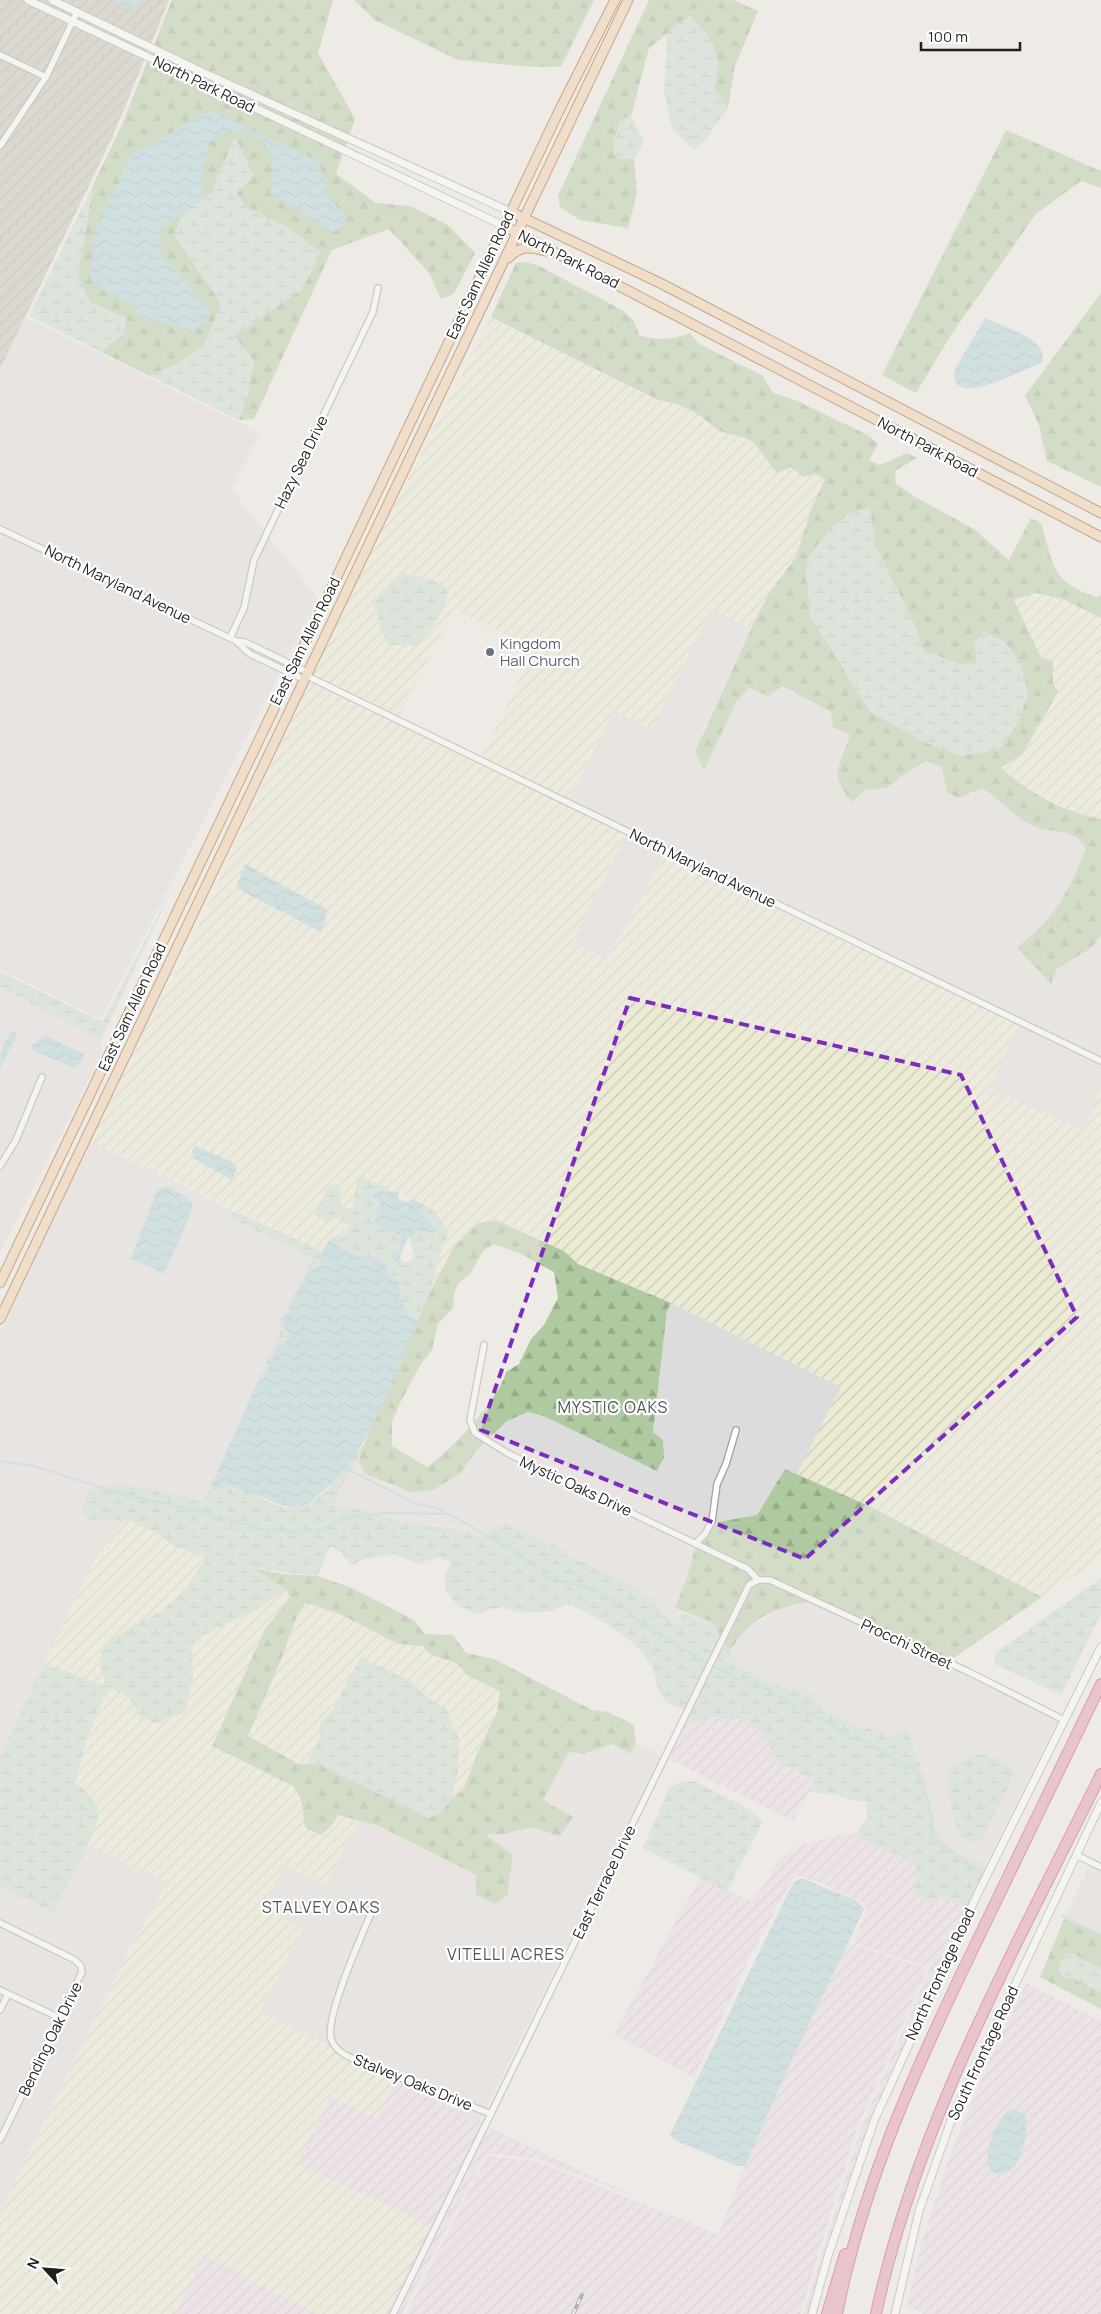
<svg xmlns="http://www.w3.org/2000/svg" width="1101" height="2314" font-family="Manrope,sans-serif">
<defs>
<pattern id="industrial-furrows" width="10" height="10" patternUnits="userSpaceOnUse" patternTransform="scale(1.25)"><rect width="10" height="10" fill="#e7d9e5"/><path d="M-1 1l2-2M0 10L10 0M9 11l2-2" fill="none" stroke="#c6bac4"/></pattern>
<pattern id="construction-furrows" width="10" height="10" patternUnits="userSpaceOnUse" patternTransform="scale(1.25)"><rect width="10" height="10" fill="#c2c1b3"/><path d="M-1 1l2-2M0 10L10 0M9 11l2-2" fill="none" stroke="#a6a59a"/></pattern>
<pattern id="farmland-furrows" width="10" height="10" patternUnits="userSpaceOnUse" patternTransform="scale(1.25)"><rect width="10" height="10" fill="#ebebd4"/><path d="M-1 1l2-2M0 10L10 0M9 11l2-2" fill="none" stroke="#c9c9b6"/></pattern>
<pattern id="forest-firs" width="22" height="20" patternUnits="userSpaceOnUse" patternTransform="scale(1.25)"><rect width="22" height="20" fill="#afc9a0"/><path d="M5 1l3.5 6h-7zM16 11l3.5 6h-7z" fill="#96ac89"/></pattern>
<pattern id="wetland-marsh" width="20" height="14" patternUnits="userSpaceOnUse" patternTransform="scale(1.25)"><rect width="20" height="14" fill="#c5dbcf"/><path d="M1 5h8M5 5V1M11 12h8M15 12V8" fill="none" stroke="#a9bcb1"/></pattern>
<pattern id="water-waves" width="16" height="10" patternUnits="userSpaceOnUse" patternTransform="scale(1.25)"><rect width="16" height="10" fill="#acd1d7"/><path d="M0 5q4-4 8 0t8 0" fill="none" stroke="#94b3b8"/></pattern>
</defs>
<rect width="100%" height="100%" fill="#eeebe6"/>
<!-- residential -->
<g fill="#dddcdc" fill-rule="evenodd">
<path d="M25,317L260,433L231,489L318,599L101,1019L0,969V370Z"/>
<path d="M711,609L751,629L703,732L704,769L736,702L749,688L783,686L831,712L850,735L836,772L865,790L887,788L903,775L926,761L942,767L947,792L958,798L982,788L997,796L1016,814L1035,826L1059,830L1080,838L1086,849L1056,912L1038,932L1018,947L1051,984L1057,969L1091,948L1101,935V1091L1082,1130L989,1088L1020,1024L664,855L607,959L572,942L627,832L567,802L614,711L652,729Z"/>
<path d="M0,987L101,1040L102,1054L0,1253V1069L17,1035H8L0,1053ZM46,1035L77,1050L73,1068L32,1045Z"/>
<path d="M90,1141L234,1211L230,1218L312,1260L280,1320L279,1335L204,1501L129,1486L88,1520L124,1521L95,1559L0,1754V1333Z"/>
<path d="M671,1303L841,1387L797,1474L785,1469L757,1515L718,1522L697,1540L688,1575L675,1608L683,1613L674,1627L665,1610L628,1582L605,1570L570,1556L560,1549L507,1523L479,1536L455,1527L406,1522L346,1505H333L353,1465L360,1456L359,1462L365,1474L387,1485L410,1492L461,1473L475,1452L507,1421L528,1412L663,1440L653,1432L667,1311Z"/>
<path d="M809,1602L970,1676L1059,1721L987,1867L956,1852L941,1839L931,1819L924,1777L914,1743L891,1737L877,1730L862,1727L824,1710L813,1697L789,1691L743,1668L733,1658L730,1650L748,1628L783,1606ZM981,1754L991,1755L1007,1764L959,1835L953,1806Z"/>
<path d="M636,1743L661,1755V1758L479,2122L394,2081L398,2074L373,2066L260,2012L303,1928L262,1908L285,1865L325,1885L359,1820L379,1826L476,1875L509,1873L513,1855L484,1833L504,1834L573,1817L543,1800L569,1752L583,1754L612,1744L629,1752Z"/>
<path d="M88,1845L167,1883L128,1951L0,2211V1886L53,1913Z"/>
<path d="M1090,1865L1101,1871V1935L1064,1919Z"/>
</g>
<!-- industrial -->
<g fill="url(#industrial-furrows)">
<path d="M713,1717L743,1720L758,1728L769,1744L775,1760L814,1779L794,1821L669,1759L687,1722L688,1725Z"/>
<path d="M849,1833L916,1864L929,1902L945,1897L967,1908L870,2119L825,2254L808,2314H803L861,2127L930,1968L853,1942L865,1916L866,1908L863,1903L816,1881L798,1876L792,1880L753,1951L694,2078L614,2034L700,1878L751,1901L768,1880L778,1860L797,1846Z"/>
<path d="M848,1943L927,1969L858,2126L800,2314H406L487,2156L538,2162L718,2234L745,2166L791,2062Z"/>
<path d="M1026,1983L1101,2021V2314H924L907,2306L921,2244L949,2158L982,2077Z"/>
<path d="M394,2081L482,2123L389,2314H386L428,2227L400,2210L295,2164L330,2097L377,2118Z"/>
<path d="M489,2127L642,2200L539,2159L486,2153L402,2314H398Z"/>
<path d="M203,2255L318,2314H175Z"/>
</g>
<!-- construction -->
<path fill="url(#construction-furrows)" d="M0,0H169L113,136L0,369Z"/>
<!-- farmland -->
<g fill="url(#farmland-furrows)" fill-rule="evenodd">
<path d="M491,317L658,400L674,403L698,415L707,424L727,434L749,439L761,450L769,465L791,467L803,477L815,474L825,479L811,509L796,557L770,592L751,629L711,609L652,729L614,711L567,802L627,831L572,942L607,959L664,855L1020,1024L989,1088L1082,1130L1101,1091V1559L1042,1597L869,1506L797,1474L841,1387L671,1303L578,1264L564,1251L534,1235L496,1220L479,1223L454,1247L430,1292L442,1248L449,1233L434,1209L395,1191L390,1192L389,1188L353,1210L341,1205V1193L328,1224L333,1217L351,1225L343,1237L336,1235L328,1240L322,1251L90,1141L140,1036L181,965L344,604ZM401,573L449,600L439,613L429,633L417,645H387L374,603ZM454,610L533,648L481,760L398,719Z"/>
<path d="M1036,593L1062,599L1101,618V819L1082,816L1020,785L1001,768L1023,753L1058,692L1053,683V660L1041,659L1014,600Z"/>
<path d="M124,1521H131L158,1534L175,1547L206,1556L195,1578L165,1608L131,1628L109,1686L44,1664L95,1559Z"/>
<path d="M286,1589L290,1598L265,1629L212,1746L293,1786L301,1799L305,1827L321,1835L332,1825L337,1815L359,1820L325,1885L285,1865L263,1908L303,1928L260,2012L373,2066L398,2074L377,2119L330,2097L295,2164L400,2210L429,2227L386,2314H318L203,2255L175,2314H0V2211L128,1951L167,1883L88,1845L100,1813L92,1797L76,1783L79,1762L103,1698L111,1688L129,1697L140,1718L193,1678L192,1643L201,1636L260,1608Z"/>
<path d="M306,1602L340,1614L398,1644L423,1646L442,1660L454,1661L463,1666L466,1674L500,1691L497,1712L477,1754L464,1789L452,1799L458,1769L446,1709L425,1695L412,1682L361,1657L332,1711L320,1722V1737L306,1764L285,1758L276,1750L248,1736L281,1660L298,1613Z"/>
</g>
<!-- forest -->
<g fill="url(#forest-firs)" fill-rule="evenodd">
<path d="M172,0H333L318,53L355,119L336,174L376,203L410,206L448,225L475,253L454,294L441,299L429,273L389,229L332,250L254,419L239,420L248,393L254,361L234,336L302,289L287,227L246,207L237,193L235,138L211,193L186,204L207,281L221,304L204,346L175,365L150,376L101,352L124,333L89,301L78,276L84,232L94,183L120,129Z"/>
<path d="M354,0H594L561,67H532L458,60L375,20Z"/>
<path d="M649,0H733L758,11L735,66L728,108L715,90L718,62L690,16L649,48L631,116L620,120L622,159H634L637,193L628,228L580,220L560,207L558,196Z"/>
<path d="M1006,130L1101,171V188L1081,181L1036,214L951,335L916,393L882,375Z"/>
<path d="M525,262L537,265L622,310L634,321L639,335C657,341 672,340 690,333L699,344L763,376L773,393L795,400L868,435L878,444L869,460L880,465L907,453L917,458L895,471L896,484L915,497L974,529L1009,560L1031,518L1041,523C1054,565 1051,583 1097,597L1101,595V618L1062,599L1036,593L1014,600L1041,658L1053,660V683L1058,692L1023,753L1001,768C1028,792 1065,813 1101,819V935L1091,948L1057,969L1051,984L1017,947C1056,919 1068,891 1086,849C1074,827 1056,834 1036,827C1015,819 1001,799 982,788L958,798L947,792L942,767L926,761L903,775L887,788L865,790L852,802C827,772 840,767 850,735L833,727L831,712L783,686L768,696L749,688L736,702L704,770L695,752L758,614L770,592L796,557L811,509L825,479L815,474L803,477L791,467L777,473C767,463 762,450 751,441C744,436 733,436 725,433C711,427 708,421 697,414C685,406 671,402 658,400L491,317L516,263ZM870,509L875,545L916,628L923,650L959,664H978L942,748L924,742L870,711L810,616L849,513Z"/>
<path d="M1101,293V487L1047,461L1039,425L1025,396Z"/>
<path d="M496,1220L564,1251L578,1264L671,1303L667,1311L653,1432L663,1440L664,1457L657,1471L544,1416L528,1412L507,1421L475,1452L461,1473L433,1490L410,1492L365,1474L359,1462L361,1451L430,1292L454,1247L479,1223ZM494,1244L521,1254L554,1272L558,1298L544,1325L531,1339L519,1364L506,1372C500,1398 450,1452 427,1467L392,1446V1422L400,1403L421,1364L432,1350L438,1324L453,1308L454,1294L458,1284L470,1274L484,1250Z"/>
<path d="M785,1469L869,1506L1042,1597L951,1660L771,1577L758,1576L747,1581L720,1637L714,1623L675,1608L688,1575L697,1540L718,1522L757,1515Z"/>
<path d="M251,1568L283,1574L317,1576L350,1587L414,1620L425,1634L453,1635L466,1653L494,1659L592,1710L608,1712L634,1725L636,1743L630,1753L612,1744L583,1754L569,1752L543,1800L573,1817L560,1836L531,1827L504,1834H485L513,1855L507,1896L494,1904L476,1894V1875L379,1826L338,1815L332,1825L321,1835L305,1827L301,1799L293,1786L212,1746L265,1629L290,1598L286,1589ZM306,1603L340,1614L398,1644L423,1646C434,1664 459,1655 465,1674L500,1691L497,1712L477,1754L464,1789L447,1803L440,1813L429,1818L318,1764H299L248,1736L281,1660L298,1613Z"/>
<path d="M759,1583L769,1584L809,1602C787,1605 765,1612 748,1628C741,1634 736,1643 730,1650L724,1645L752,1588Z"/>
<path d="M1064,1919L1101,1935V1968L1068,1952L1060,1964V1971L1101,1993V2009L1040,1977Z"/>
</g>
<!-- wetland -->
<g fill="url(#wetland-marsh)">
<path d="M690,16C719,45 719,50 715,90L728,108L705,141L694,150L672,128L664,92L667,32Z"/>
<path d="M631,116L644,142L634,159H622L614,155V140L620,120Z"/>
<path d="M235,137L254,176L237,193L246,207L287,227L322,253L302,289L235,336L254,361L248,393L239,420L150,376L175,365L203,346L221,304L174,236L186,203L211,193Z"/>
<path d="M94,183L78,276L89,301L127,318L124,333L101,352L29,316Z"/>
<path d="M870,508L875,545L916,628L923,650L959,664H977L974,643L984,632L1004,641L1021,663L1028,693L1018,723L999,750L961,756L924,742L870,711L810,616L805,562L829,530L849,513Z"/>
<path d="M401,573L434,580L448,589C449,606 429,633 417,645H387L379,623L374,603Z"/>
<path d="M176,881L101,1040L0,987V972L103,1022Z"/>
<path d="M362,1177L389,1188L390,1192H372L374,1197L380,1199L379,1211L375,1219L378,1225L399,1233L401,1236L400,1250L395,1260L401,1265L399,1255L404,1263L415,1258L410,1242V1235L418,1230L434,1227L423,1216V1204L434,1210L449,1233L442,1248L430,1292L418,1320L408,1315L401,1300L399,1283L379,1260L352,1254L338,1247L330,1239L336,1235L343,1237L351,1225L333,1217L328,1224L314,1214L329,1186L336,1183L341,1193V1205L352,1210L357,1182Z"/>
<path d="M234,1211L322,1251L324,1256L321,1264L311,1269L286,1332L290,1336L287,1341H283L264,1378L257,1383L279,1335L280,1320L312,1260L230,1218Z"/>
<path d="M365,1442L360,1456L353,1465L333,1505C359,1505 381,1518 406,1522C435,1527 449,1525 479,1536L506,1523C524,1531 542,1539 559,1548C563,1551 567,1555 571,1557C611,1574 652,1587 674,1627L683,1613L714,1623L720,1637L684,1710C679,1706 671,1706 667,1702C654,1691 658,1675 650,1663C634,1637 595,1616 568,1604L551,1611L522,1613L501,1607L476,1614L460,1608L446,1592L444,1578L451,1563L439,1557L418,1564L395,1554L365,1559L351,1565L342,1553L331,1546L317,1576L253,1568L286,1589L260,1608L201,1636L192,1643L193,1678L185,1712L157,1723L140,1718L129,1697L111,1688C95,1709 81,1756 76,1783L92,1797L100,1813L88,1845L53,1913L0,1886V1754L44,1664L108,1686C104,1677 98,1668 100,1657C104,1634 149,1621 166,1607C183,1593 196,1576 206,1557L175,1547L158,1534L131,1521L88,1520L82,1507L89,1490C118,1476 171,1495 203,1501L211,1486L255,1491L267,1502L284,1507L309,1504L330,1487Z"/>
<path d="M1101,1578V1614L1061,1695L995,1664V1653Z"/>
<path d="M724,1645L730,1650L733,1658L743,1668L789,1691L804,1688L824,1710L862,1727L877,1730L891,1737L907,1728L924,1777L931,1819L941,1839L956,1852L987,1867L967,1908L945,1897L929,1902L914,1895L916,1864L849,1833H856L868,1817L865,1801C853,1802 848,1798 837,1795C827,1792 818,1795 808,1791L814,1779L775,1760L769,1744L758,1728L743,1720L713,1717L688,1725L687,1722Z"/>
<path d="M361,1657L412,1682L425,1695L446,1709L459,1740L458,1769L452,1799L440,1813L428,1818L318,1764H306L320,1737V1722L332,1711Z"/>
<path d="M981,1754C995,1755 1005,1762 1015,1772L982,1840L973,1844L959,1835C956,1821 943,1782 950,1770C956,1761 971,1757 981,1754Z"/>
<path d="M694,1781L751,1810L763,1821L727,1892L643,1848L670,1786L680,1782Z"/>
<path d="M1068,1952L1101,1968V1993L1073,1978L1063,1979L1060,1964Z"/>
</g>
<!-- water -->
<g fill="url(#water-waves)">
<path d="M111,0H141L138,7L130,9Z"/>
<path d="M210,110L318,161L329,196L346,218L340,228L330,233L301,211L271,195C272,179 275,160 266,146C256,128 215,126 208,148C203,161 203,187 201,202L166,224L159,238L163,257L189,284L210,314L193,334L170,324L146,320L138,316L135,307L100,287L89,275L94,248L90,242L132,153L147,147Z"/>
<path d="M985,318C1003,327 1050,338 1042,363C1025,368 946,413 955,369Z"/>
<path d="M245,864L328,910L321,932L236,888Z"/>
<path d="M13,1032L17,1035L0,1069C0,1056 1,1040 13,1032Z"/>
<path d="M45,1035L84,1054L80,1064L74,1068L31,1049L32,1045Z"/>
<path d="M195,1146L233,1162L237,1168L232,1180L193,1158L192,1151Z"/>
<path d="M166,1186L187,1197L193,1203L187,1222L164,1274L131,1258L157,1191Z"/>
<path d="M381,1191L399,1192L398,1197L401,1200L408,1202L412,1199L423,1204V1216L438,1230L434,1233L418,1230L407,1239L399,1258L401,1265L400,1267L395,1260L400,1250L401,1236C393,1228 380,1231 375,1220L379,1211L380,1199L374,1197L372,1193Z"/>
<path d="M330,1239L339,1247L352,1254L379,1260L386,1266L390,1274L399,1283L401,1300L408,1315L418,1320C394,1376 368,1459 319,1494C315,1497 311,1503 307,1504C286,1509 271,1504 255,1491L247,1494L241,1489L228,1487L215,1490L211,1486L257,1383L264,1378L278,1346L287,1340L289,1336L282,1322L311,1269L321,1264L322,1251Z"/>
<path d="M799,1879H804L855,1900L864,1909L791,2062L745,2166H737L676,2141L670,2135L789,1891L794,1882Z"/>
<path d="M1012,2109L1024,2113C1031,2132 1021,2178 994,2174L987,2163C987,2146 995,2118 1012,2109Z"/>
</g>
<g fill="none" stroke-linecap="round" stroke-linejoin="round">
<!-- stream -->
<g stroke="#acd1d7" stroke-width="2">
<path d="M0,1461L34,1466L124,1495L182,1507L266,1530L303,1532L320,1530L346,1518L384,1513L448,1514"/>
<path d="M346,1468L414,1503L439,1509L467,1524L519,1554L546,1577L583,1586L601,1594L624,1607L642,1624L706,1662"/>
<path d="M715,1667L737,1679L769,1689L791,1705L831,1724L846,1737L871,1744L904,1765L916,1769L928,1801L932,1818L933,1838L980,1873"/>
<path d="M1062,1916L1101,1935"/>
</g>
<defs>
<g id="minor">
<path d="M0,55L46,77"/>
<path d="M0,146L46,77L77,12"/>
<path d="M0,529L236,641L250,654L303,679"/>
<path d="M230,638L244,608L254,560L373,312L378,288"/>
<path d="M236,641L245,642L307,672"/>
<path d="M305,675L1101,1061"/>
<path d="M0,1166L16,1140L42,1077"/>
<path d="M484,1345L470,1420L475,1433L509,1454L748,1569L758,1580"/>
<path d="M696,1543L705,1534L712,1521L717,1484L726,1464L736,1430"/>
<path d="M1076,1855L1101,1867"/>
<path d="M373,1908C363,1934 325,2015 331,2039C334,2048 341,2053 349,2057L491,2114"/>
<path d="M0,1923L75,1960L81,1966L82,1972L0,2140"/>
<path d="M0,1990L60,2018"/>
<path d="M0,2010L8,1994"/>
<path d="M393,2314L749,1585L758,1580H770L971,1673L1064,1720"/>
</g>
<g id="tertiary">
<path d="M28,0L504,226"/>
<path d="M52,0L202,72L511,212"/>
<path d="M812,2314L828,2256L874,2121L978,1893L1101,1647"/>
<path d="M895,2314L919,2211L952,2118L1101,1803"/>
</g>
<g id="primary">
<path d="M511,212L662,284L1101,513"/>
<path d="M504,226L1101,537"/>
<path d="M508,258C521,245 530,247 546,251"/>
<path d="M0,1283L559,111L615,0"/>
<path d="M0,1319L628,0"/>
</g>
<g id="motorway">
<path d="M827,2314L845,2254"/>
<path d="M837,2314C863,2182 918,2063 976,1943C1018,1857 1059,1770 1101,1684"/>
<path d="M876,2314C917,2122 1015,1950 1101,1774"/>
</g>
</defs>
<!-- minor casing -->
<use href="#minor" stroke="#a0a0a0" stroke-width="8"/>
<!-- tertiary casing -->
<use href="#tertiary" stroke="#a0a0a0" stroke-width="9"/>
<!-- primary casing -->
<use href="#primary" stroke="#885712" stroke-width="11"/>
<!-- motorway casing -->
<use href="#motorway" stroke="#c63a76" stroke-width="12"/>
<!-- minor -->
<use href="#minor" stroke="#fff" stroke-width="5.5"/>
<!-- tertiary -->
<use href="#tertiary" stroke="#fff" stroke-width="7"/>
<!-- primary -->
<use href="#primary" stroke="#f1cca9" stroke-width="9"/>
<!-- motorway -->
<use href="#motorway" stroke="#dd97aa" stroke-width="10"/>
<defs>
<path id="rail" d="M573,2314L582,2295"/>
</defs>
<!-- rail casing -->
<use href="#rail" stroke="#6d6d6d" stroke-width="4"/>
<!-- rail -->
<use href="#rail" stroke="#fff" stroke-width="2" stroke-dasharray="5.5" stroke-linecap="butt"/>
</g>
<!-- marked area -->
<path d="M0 0H1101V2314H0ZM630,998L961,1075L1077,1317L805,1559L481,1430Z" fill="#eeebe6" fill-opacity=".55" fill-rule="evenodd"/>
<path fill="none" stroke="#7b2cbf" stroke-width="4" stroke-dasharray="10 6" stroke-linejoin="round" d="M630,998L961,1075L1077,1317L805,1559L481,1430Z"/>
<!-- markers -->
<circle fill="#6b7280" stroke="#fff" stroke-width="2" cx="490" cy="652" r="5"/>
<g text-anchor="middle" dominant-baseline="central" stroke-width="4.5" stroke-linejoin="round" paint-order="stroke">
<!-- street labels -->
<g font-size="15" fill="#1f1f1f" stroke="#fff">
<text transform="translate(204 84) rotate(26)">North Park Road</text>
<text transform="translate(569 259) rotate(27)">North Park Road</text>
<text transform="translate(480 275) rotate(-65)">East Sam Allen Road</text>
<text transform="translate(928 447) rotate(28)">North Park Road</text>
<text transform="translate(301 462) rotate(-64)">Hazy Sea Drive</text>
<text transform="translate(118 584) rotate(26)">North Maryland Avenue</text>
<text transform="translate(305 641) rotate(-64)">East Sam Allen Road</text>
<text transform="translate(703 868) rotate(26)">North Maryland Avenue</text>
<text transform="translate(132 1007) rotate(-65)">East Sam Allen Road</text>
<text transform="translate(576 1486) rotate(25)">Mystic Oaks Drive</text>
<text transform="translate(907 1644) rotate(25)">Procchi Street</text>
<text transform="translate(604 1882) rotate(-64)">East Terrace Drive</text>
<text transform="translate(940 1974) rotate(-65)">North Frontage Road</text>
<text transform="translate(50 2039) rotate(-64)">Bending Oak Drive</text>
<text transform="translate(983 2053) rotate(-65)">South Frontage Road</text>
<text transform="translate(413 2082) rotate(22)">Stalvey Oaks Drive</text>
</g>
<!-- worship labels -->
<g font-size="15" fill="#5b616d" stroke="#fff" text-anchor="start">
<text x="500" y="643">Kingdom<tspan x="500" dy="17">Hall Church</tspan></text>
</g>
<!-- neighbourhood labels -->
<g font-size="16" letter-spacing="1" fill="#525252" stroke="#fff">
<text x="613" y="1407">MYSTIC OAKS</text>
<text x="321" y="1907">STALVEY OAKS</text>
<text x="506" y="1954">VITELLI ACRES</text>
</g>
</g>
<!-- north arrow -->
<g transform="translate(45 2269) rotate(296)" stroke="#ffffff" stroke-width="4" paint-order="stroke">
<path d="M0-4L9 19L0 12L-9 19Z" fill="#1f1f1f"/>
<text y="-8" font-size="14" font-weight="bold" text-anchor="middle" fill="#1f1f1f">N</text>
</g>
<!-- scale -->
<path d="M921 42v8h99v-8" fill="none" stroke="#1f1f1f" stroke-width="2.5"/>
<text x="928" y="42" font-size="15" fill="#1f1f1f" stroke="#ffffff" stroke-width="4" paint-order="stroke">100 m</text>
</svg>
